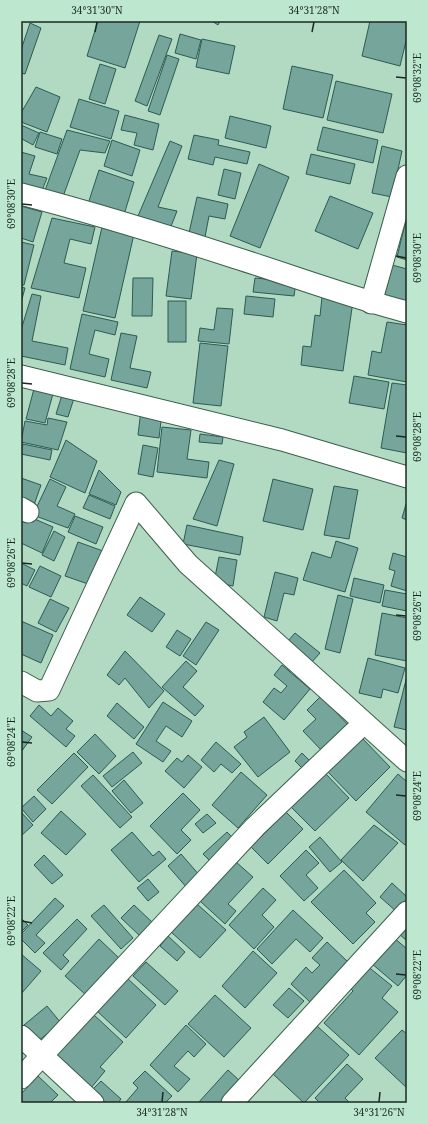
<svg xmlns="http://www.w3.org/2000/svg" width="428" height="1124" font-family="'Noto Serif',serif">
<rect width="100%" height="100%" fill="#b2dac3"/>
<!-- building -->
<g fill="#75a59b" stroke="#2c5b52">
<path d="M98,21H140L125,68L87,56Z"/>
<path d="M212,21H220L218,25Z"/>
<path d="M370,21H407V37L400,66L362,56Z"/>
<path d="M30,23L41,28L25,74L21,73V50Z"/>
<path d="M180,34L201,40L196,59L175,53Z"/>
<path d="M159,35L172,39L147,106L135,101Z"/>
<path d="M202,39L235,46L229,74L196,67Z"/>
<path d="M167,55L179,59L160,115L148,111Z"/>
<path d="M100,64L116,69L105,104L89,99Z"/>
<path d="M292,66L333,75L323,118L283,109Z"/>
<path d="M336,81L392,94L383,133L327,120Z"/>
<path d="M36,87L60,97L47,132L21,122V113Z"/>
<path d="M79,99L119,111L111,139L70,127Z"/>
<path d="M125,115L159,124L153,150L134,145L137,133L121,130Z"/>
<path d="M230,116L271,126L266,148L225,138Z"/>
<path d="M21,125L39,133L33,145L22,139L21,141Z"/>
<path d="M323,127L378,140L373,163L317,150Z"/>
<path d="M67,130L110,141L105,153L80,150L61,202L43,196Z"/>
<path d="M40,132L62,139L57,154L35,147Z"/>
<path d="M194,135L219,140L218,145L250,152L247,164L215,157L213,165L188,159Z"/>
<path d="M112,140L140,150L132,176L104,166Z"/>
<path d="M170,141L182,146L158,207L177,211L170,229L135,223Z"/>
<path d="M382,146L402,151L392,197L372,193Z"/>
<path d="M21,152L35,156L29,174L47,178L41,193L21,187Z"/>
<path d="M311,154L355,164L350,184L306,174Z"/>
<path d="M259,164L289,177L260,248L230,236Z"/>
<path d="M224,169L241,173L235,199L218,195Z"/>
<path d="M99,170L134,182L123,218L87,207Z"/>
<path d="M330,196L373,213L358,249L315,231Z"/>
<path d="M197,197L228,204L225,219L209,216L205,237L189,233Z"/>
<path d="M21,206L42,212L33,242L21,238Z"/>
<path d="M52,218L95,227L91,244L70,239L64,263L86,268L79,298L31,288Z"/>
<path d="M406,220H407V260L397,257Z"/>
<path d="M102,227L134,234L115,318L83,311Z"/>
<path d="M21,242L34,245L24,285H21Z"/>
<path d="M172,251L197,254L191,299L166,296Z"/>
<path d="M392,265L407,269V303L384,296Z"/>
<path d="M133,278H153L152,316H132Z"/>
<path d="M255,278L296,282L294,296L253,292Z"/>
<path d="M21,287L25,288L21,303Z"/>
<path d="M32,294L41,296L32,341L68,348L65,365L21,356V330Z"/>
<path d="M246,296L275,299L273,317L244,314Z"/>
<path d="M322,297L353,301L343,371L301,365L303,346L311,347L315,315L320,316Z"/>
<rect x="168" y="301" width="18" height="41"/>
<path d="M217,308L233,309L229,344L198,341L200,328L214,330Z"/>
<path d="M82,314L118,322L115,335L95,330L89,354L109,359L105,377L70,369Z"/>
<path d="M387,322L407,325V382L368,375L372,351L381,353Z"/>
<path d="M121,333L137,336L130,368L151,372L147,388L111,380Z"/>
<path d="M200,343L228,346L221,406L193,403Z"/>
<path d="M354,376L389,382L384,409L349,403Z"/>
<path d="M392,383L407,385V453L381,448Z"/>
<path d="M35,385L54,390L45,423L26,419Z"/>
<path d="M63,392L75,395L68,417L56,414Z"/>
<path d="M141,410L162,413L159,438L138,435Z"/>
<path d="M48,418L67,422L58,450L21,442L25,421L47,425Z"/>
<path d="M162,427L191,430L187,459L209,462L207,478L157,472Z"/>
<path d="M200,434L223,437L222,444L199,442Z"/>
<path d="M66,440L97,461L85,493L50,477Z"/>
<path d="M23,444L52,450L50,460L21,454Z"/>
<path d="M143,445L158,448L153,477L138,474Z"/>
<path d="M219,460L234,464L217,526L193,519Z"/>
<path d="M99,470L121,492L116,505L89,494Z"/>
<path d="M21,478L41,485L34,505L21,501Z"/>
<path d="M50,479L66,487L57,506L75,514L68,528L33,515Z"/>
<path d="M273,479L313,489L303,530L263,521Z"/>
<path d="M334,486L358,490L349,539L324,535Z"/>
<path d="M89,495L115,506L110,519L83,508Z"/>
<path d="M406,504H407V520L402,518Z"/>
<path d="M21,513L53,527L42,553L21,543Z"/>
<path d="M75,516L103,527L96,544L68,532Z"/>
<path d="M187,525L243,537L240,555L183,544Z"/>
<path d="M54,531L65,537L54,561L42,555Z"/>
<path d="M336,541L358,548L345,592L303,580L312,552L331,558Z"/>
<path d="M78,542L103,551L91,585L65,576Z"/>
<path d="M393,553L407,557V591L391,586L395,571L389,569Z"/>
<path d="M219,557L237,560L233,586L214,582Z"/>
<path d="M21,563L35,570L27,586L21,583Z"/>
<path d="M40,566L61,576L51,597L29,587Z"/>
<path d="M275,572L298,578L294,595L284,593L277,621L264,617Z"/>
<path d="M354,578L384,585L380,603L350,596Z"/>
<path d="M385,590L407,594V611L382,606Z"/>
<path d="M338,595L353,599L340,653L325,649Z"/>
<path d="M140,597L165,614L152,632L127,615Z"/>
<path d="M50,599L69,608L56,632L38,623Z"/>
<path d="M382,613L407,618V661L375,655Z"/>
<path d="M21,621L53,635L41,663L21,654Z"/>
<path d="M206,622L219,630L196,665L183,656Z"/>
<path d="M177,630L191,639L180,656L166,647Z"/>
<path d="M295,633L320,653L311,663L287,642Z"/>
<path d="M125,651L164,691L149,708L125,678L119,685L107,675Z"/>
<path d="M368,658L405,668L398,693L383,689L381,698L359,693Z"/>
<path d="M186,661L197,671L183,687L204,706L195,716L162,687Z"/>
<path d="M282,665L310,689L284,720L263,702L274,688L281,693L287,686L274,675Z"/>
<path d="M407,676V730L394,727Z"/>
<path d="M321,696L350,727L324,753L303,731L316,719L307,710Z"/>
<path d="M163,702L192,721L182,737L166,726L156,741L171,751L163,762L136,744Z"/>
<path d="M117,703L144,727L134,739L107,716Z"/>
<path d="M39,705L51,716L58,708L73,721L66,729L75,736L66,747L30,716Z"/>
<path d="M264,717L290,752L258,777L234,747L247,737L244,732Z"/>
<path d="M21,730L32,737L21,752Z"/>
<path d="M95,734L116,756L99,774L77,752Z"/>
<path d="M362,738L390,767L356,801L328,772Z"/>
<path d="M216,742L241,764L232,773L221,764L214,772L201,760Z"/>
<path d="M133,752L142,763L112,787L103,776Z"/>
<path d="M74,753L88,767L52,804L37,790Z"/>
<path d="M302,753L314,765L307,773L295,761Z"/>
<path d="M188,755L202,767L184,788L165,771L177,758L182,762Z"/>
<path d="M241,772L267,795L238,828L212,805Z"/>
<path d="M325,773L349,798L315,831L291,807Z"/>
<path d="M398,774L407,782V843L405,845L366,812Z"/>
<path d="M93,775L132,817L120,828L81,786Z"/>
<path d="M124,780L143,803L131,813L112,791Z"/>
<path d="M183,793L200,810L181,830L191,840L177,854L150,826Z"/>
<path d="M34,796L46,809L33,822L21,808Z"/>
<path d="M61,811L86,834L66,855L41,833Z"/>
<path d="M21,812L33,825L21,836Z"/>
<path d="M286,812L303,829L268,864L251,847Z"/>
<path d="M207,814L216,823L203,833L195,824Z"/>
<path d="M374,825L398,843L363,881L341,860Z"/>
<path d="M132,832L153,856L159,851L166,859L139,882L111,850Z"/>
<path d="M227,832L237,842L213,864L203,854Z"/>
<path d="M320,837L342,862L330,872L309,847Z"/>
<path d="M306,850L319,863L306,875L318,888L304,901L280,876Z"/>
<path d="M181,854L201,877L188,889L168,866Z"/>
<path d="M44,855L63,875L52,884L34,865Z"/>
<path d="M236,862L253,877L228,904L236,911L225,924L200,901Z"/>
<path d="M344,870L376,903L366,913L375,922L353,944L311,902Z"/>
<path d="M148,879L159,892L148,901L137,888Z"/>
<path d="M392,883L407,897V901L397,912L380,897Z"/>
<path d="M263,888L276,900L262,915L274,927L254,949L229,925Z"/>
<path d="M55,898L64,906L36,935L45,943L35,953L21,939V934Z"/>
<path d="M197,904L226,930L200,958L171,932Z"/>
<path d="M104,905L133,938L121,949L91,916Z"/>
<path d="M134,905L153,923L140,936L121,918Z"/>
<path d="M293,910L323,938L310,952L296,939L272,964L257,949Z"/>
<path d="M21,918L28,925L21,932Z"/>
<path d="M77,919L87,929L63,955L69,961L61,970L43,953Z"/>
<path d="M407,923V941L398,933Z"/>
<path d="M168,936L185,952L177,961L160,946Z"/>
<path d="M393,937L407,949V975L398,986L371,963Z"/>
<path d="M99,939L120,959L86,995L65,976Z"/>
<path d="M327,942L348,962L311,1003L291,984L306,967L312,973L320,965L312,958Z"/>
<path d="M253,951L277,973L245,1008L222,986Z"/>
<path d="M21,954L41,971L21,994Z"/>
<path d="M146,962L178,991L165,1005L133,976Z"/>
<path d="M366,965L392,986L382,998L398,1012L359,1055L324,1023L353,991L348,986Z"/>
<path d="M127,978L156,1005L126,1038L97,1011Z"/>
<path d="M289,988L304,1001L288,1018L273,1005Z"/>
<path d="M215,995L251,1028L224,1057L188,1024Z"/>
<path d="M47,1006L61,1023L38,1041L24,1025Z"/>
<path d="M94,1015L123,1042L100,1067L105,1071L91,1088L56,1056Z"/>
<path d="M186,1025L206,1044L194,1057L188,1051L174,1066L190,1079L178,1092L150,1065Z"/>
<path d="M317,1026L349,1055L304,1103L273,1074Z"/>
<path d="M402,1030L407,1034V1088L375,1058Z"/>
<path d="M347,1064L363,1079L345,1098L350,1103H320L315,1098Z"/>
<path d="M228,1070L241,1082L222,1103H198Z"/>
<path d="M145,1071L172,1096L165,1103H125L138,1088L133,1083Z"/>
<path d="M38,1076L58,1095L50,1103H21V1094Z"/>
<path d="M101,1081L121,1099L118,1103H106L92,1090Z"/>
</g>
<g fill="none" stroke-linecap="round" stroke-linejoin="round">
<defs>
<g id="street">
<path d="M21,194C94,213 165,235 236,258C293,276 349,297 407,312"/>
<path d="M371,303L407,176"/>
<path d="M21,376L282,440L407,477"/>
<path d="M21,508L28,512"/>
<path d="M21,682L37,691L49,690L136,503L188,564L407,761"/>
<path d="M21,1036L93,1103"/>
<path d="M21,1078L255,827L364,723"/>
<path d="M232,1103L407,912"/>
</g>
</defs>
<!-- street casing -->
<use href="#street" stroke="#3a5f4b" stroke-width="23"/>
<!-- street -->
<use href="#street" stroke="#fff" stroke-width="21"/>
</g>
<!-- ticks -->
<path fill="none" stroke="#1a2a22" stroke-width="1.5" d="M95,32L97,22M312,32L314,22M396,77L406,78M22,204L32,205M396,256L406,258M22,383L32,384M396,436L406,437M22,563L32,564M396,615L406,616M22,742L32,743M396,795L406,796M22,921L32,923M396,974L406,975M162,1102L163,1092M379,1102L380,1092"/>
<!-- border -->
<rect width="428" height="1124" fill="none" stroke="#bee7d0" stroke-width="44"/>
<rect x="22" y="22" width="384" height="1080" fill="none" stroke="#1a2a22" stroke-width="1.5"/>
<g font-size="10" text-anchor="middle" fill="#1a2a22">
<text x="97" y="14">34°31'30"N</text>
<text x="314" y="14">34°31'28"N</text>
<text transform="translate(417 78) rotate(-90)" y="4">69°08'32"E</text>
<text transform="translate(11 204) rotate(-90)" y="4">69°08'30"E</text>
<text transform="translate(417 258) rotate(-90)" y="4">69°08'30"E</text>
<text transform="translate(11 383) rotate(-90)" y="4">69°08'28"E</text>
<text transform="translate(417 437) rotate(-90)" y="4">69°08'28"E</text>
<text transform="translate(11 563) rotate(-90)" y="4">69°08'26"E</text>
<text transform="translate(417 616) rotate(-90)" y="4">69°08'26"E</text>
<text transform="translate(11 742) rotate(-90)" y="4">69°08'24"E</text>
<text transform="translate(417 796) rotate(-90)" y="4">69°08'24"E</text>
<text transform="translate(11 921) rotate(-90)" y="4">69°08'22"E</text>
<text transform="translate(417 975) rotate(-90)" y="4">69°08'22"E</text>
<text x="162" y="1116">34°31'28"N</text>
<text x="379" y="1116">34°31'26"N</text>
</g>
</svg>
